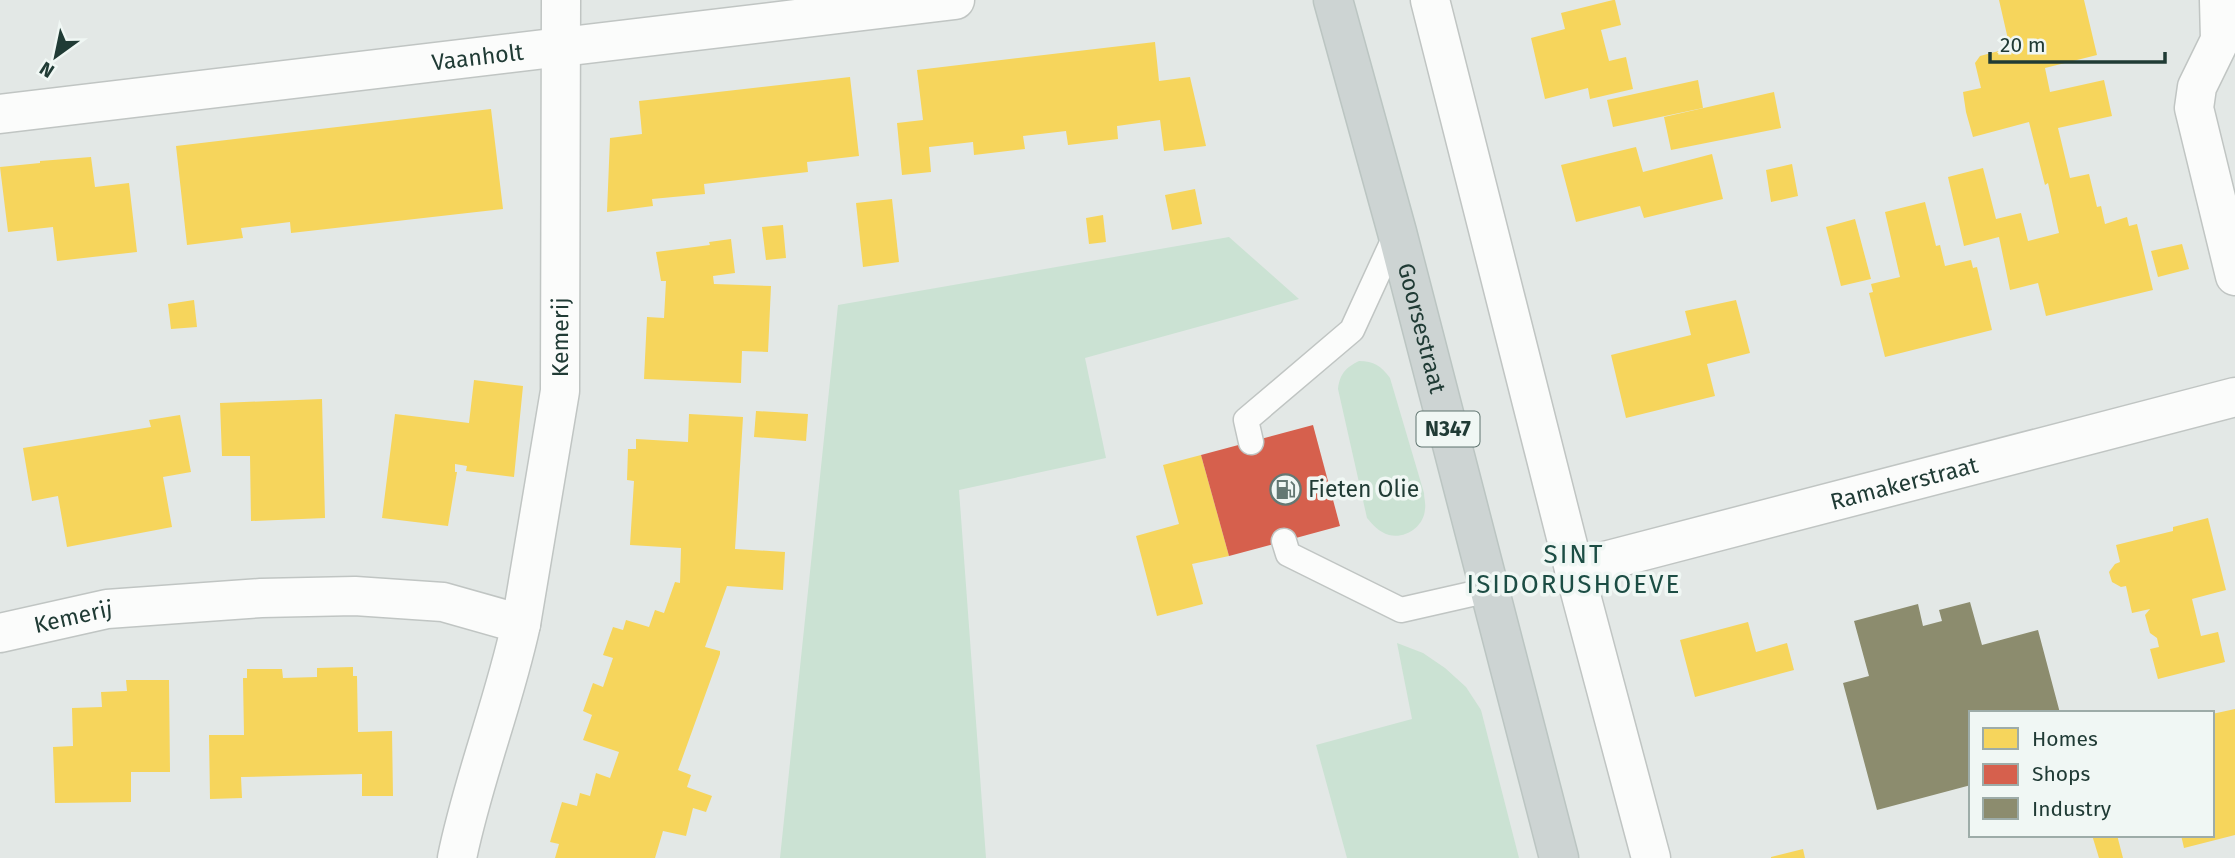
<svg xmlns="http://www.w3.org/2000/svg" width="2235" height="858" font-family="'Fira Sans',sans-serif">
<rect width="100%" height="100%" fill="#e3e8e6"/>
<!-- green -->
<g fill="#cbe2d3">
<path d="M1229,237L1299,299L1085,358L1106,458L959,490L986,858H780L838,305Z"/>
<path d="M1359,361C1374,361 1381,366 1390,378L1424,493C1424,498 1426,504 1425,509C1424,527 1405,539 1389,535C1379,532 1373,525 1367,518L1338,389C1340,374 1345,368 1359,361Z"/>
<path d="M1397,643L1423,653L1445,668L1466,687L1481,710L1519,858H1347L1316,745L1412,719Z"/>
</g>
<!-- homes -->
<g fill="#f6d55c">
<path d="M1613,0H1615L1621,25L1601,30L1609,61L1626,57L1633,89L1590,99L1588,88L1545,99L1531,38L1565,29L1561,13Z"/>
<path d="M1999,0H2084L2097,55L2045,68L2050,92L2104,80L2112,116L2058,128L2070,178L2089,174L2097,207L2101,206L2105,224L2127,217L2129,226L2137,224L2153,290L2046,316L2038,283L2010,290L1999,237L1964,246L1948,177L1983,168L1996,219L2021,213L2028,241L2059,233L2048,183L2045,185L2029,122L1973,137L1966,112L1963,92L1981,88L1975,63L1980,56L2010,48Z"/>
<path d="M1155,42L1159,81L1190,77L1206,146L1164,151L1160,120L1117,126L1118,139L1068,145L1066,131L1023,136L1025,149L974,155L973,142L929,147L931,172L902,175L897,123L923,120L917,70Z"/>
<path d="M850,77L859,156L807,162L808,172L704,184L705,194L652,199L653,206L607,212L610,138L642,134L639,101Z"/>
<path d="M1698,80L1703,108L1613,127L1607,100Z"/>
<path d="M1774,92L1781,128L1671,150L1664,117Z"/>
<path d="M491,109L503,209L291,233L290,222L241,228L243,238L187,245L176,146Z"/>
<path d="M1636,147L1643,172L1712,154L1723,199L1644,218L1640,206L1576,222L1561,165Z"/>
<path d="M91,157L95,187L129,183L137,252L57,261L53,227L8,232L0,167L40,163V161Z"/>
<path d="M1792,164L1798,196L1771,202L1766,170Z"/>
<path d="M1195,189L1202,224L1172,230L1165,195Z"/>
<path d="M892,199L899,262L863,267L856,203Z"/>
<path d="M1925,202L1936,246L1940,245L1945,266L1971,260L1973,268L1977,267L1992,330L1885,357L1869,293L1873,292L1871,284L1900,277L1885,212Z"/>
<path d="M1103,215L1106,242L1089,244L1086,218Z"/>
<path d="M1855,219L1871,279L1841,286L1826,227Z"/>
<path d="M783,225L786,258L766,260L762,227Z"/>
<path d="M731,239L735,273L713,276L714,284L771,286L768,352L742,351L741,383L644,379L647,317L664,318L666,281H661L656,252L710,245L709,242Z"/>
<path d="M2182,244L2189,269L2158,277L2151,251Z"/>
<path d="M194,300L197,327L171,329L168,304Z"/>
<path d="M1736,300L1750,353L1707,364L1715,396L1626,418L1611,355L1691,335L1685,311Z"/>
<path d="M474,380L523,386L514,477L466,471L467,466L455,464V472H457L448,526L382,518L395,414L469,423Z"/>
<path d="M322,399L325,518L251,521L250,456H222L220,403Z"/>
<path d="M756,411L808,414L806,441L754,437Z"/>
<path d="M689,414L743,417L735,549L785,552L783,590L727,586L705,647L720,651V654L678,770L691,775L687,787L712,796L706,812L693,808L686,836L663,831L655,858H555L559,844L550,842L562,802L577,806L580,793L590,796L596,773L610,778L619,752L583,740L592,715L583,711L593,683L603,687L613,658L603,655L613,627L623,630L626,620L649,627L655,610L664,613L675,582L680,583L681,548L630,545L634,481L627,480L628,449H636V439L688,442Z"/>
<path d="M180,415L191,472L163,477L172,527L67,547L58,496L32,501L23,448L151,427L149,420Z"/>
<path d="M1201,455L1229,556L1192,564L1203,604L1157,616L1136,536L1179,524L1163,465Z"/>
<path d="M2208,518L2226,590L2192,599L2201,636L2218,632L2225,662L2158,679L2150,649L2159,647L2157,638L2150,633L2145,615L2150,609L2132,613L2126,586L2121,587L2112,582L2109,572L2115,564L2120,562L2116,545L2173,531V527Z"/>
<path d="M1748,622L1756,652L1787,643L1794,670L1695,697L1680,640Z"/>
<path d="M353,667V676H357L358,732L392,731L393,796H362V774L241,777L242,798L210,799L209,735H244L243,678H247V669H282L283,678L317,677V668Z"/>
<path d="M126,680H169L170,772H131V802L55,803L53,747L73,746L72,708L102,707L101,692L127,691Z"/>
<path d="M2235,709V835L2184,848L2181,835H2212V714Z"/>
<path d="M2092,835H2117L2123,858H2099Z"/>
<path d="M1803,849L1805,858H1771V857Z"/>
</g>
<!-- shops -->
<path fill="#d6604d" d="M1313,425L1340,526L1229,556L1201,455Z"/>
<!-- industry -->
<path fill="#8c8c6e" d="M1970,602L1982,645L2038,630L2060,713H1971V785L1877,810L1843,683L1869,676L1854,621L1918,604L1923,626L1942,621L1939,610Z"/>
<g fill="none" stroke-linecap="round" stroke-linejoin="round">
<defs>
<g id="service">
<path d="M1251,442L1246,420L1352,330L1397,232"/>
<path d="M1284,541L1288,554L1401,610L1489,590"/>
</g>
<g id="minor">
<path d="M1430,0L1574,569L1651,858"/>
<path d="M2219,0L2220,40L2197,87L2194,108L2235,276"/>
<path id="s1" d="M0,114L955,0"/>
<path id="s2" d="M1574,569L2235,397"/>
<path id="s3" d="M521,624L560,391L561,0"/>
<path id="s4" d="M0,633L107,609L261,598L355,596L443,602L521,624C504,703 473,779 457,858"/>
</g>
<g id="primary">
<path id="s5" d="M1333,0L1397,232L1559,858"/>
</g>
</defs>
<!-- service casing -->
<use href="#service" stroke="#c0c5c3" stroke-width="27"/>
<!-- minor casing -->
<use href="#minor" stroke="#c0c5c3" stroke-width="41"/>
<!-- primary casing -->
<use href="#primary" stroke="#bbc5c2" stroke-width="41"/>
<!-- service -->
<use href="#service" stroke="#fbfcfb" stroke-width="24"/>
<!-- minor -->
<use href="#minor" stroke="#fbfcfb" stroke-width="38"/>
<!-- primary -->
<use href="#primary" stroke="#cdd4d3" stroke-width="38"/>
</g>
<!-- icons -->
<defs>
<symbol id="fuel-ring" viewBox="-11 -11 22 22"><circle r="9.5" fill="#f0f7f4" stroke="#647873" stroke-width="1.5"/><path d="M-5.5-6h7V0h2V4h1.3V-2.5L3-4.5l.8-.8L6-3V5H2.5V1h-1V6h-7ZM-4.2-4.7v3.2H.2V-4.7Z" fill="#647873"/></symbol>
</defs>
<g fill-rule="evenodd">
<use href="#fuel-ring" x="1268" y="472" width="35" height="35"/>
</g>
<g text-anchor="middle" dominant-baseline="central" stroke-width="7" stroke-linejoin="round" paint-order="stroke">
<!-- shield labels -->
<rect fill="#f0f7f4" stroke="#5e736e" stroke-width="2" x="1416.5" y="411.5" width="63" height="35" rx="5"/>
<g font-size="21" font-weight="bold" fill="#203b35">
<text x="1448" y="429">N347</text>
</g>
<!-- street labels -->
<g font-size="23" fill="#203b35" stroke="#f0f7f4">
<text stroke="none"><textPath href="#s1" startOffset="481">Vaanholt</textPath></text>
<text stroke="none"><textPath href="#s5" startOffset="340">Goorsestraat</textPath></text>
<text stroke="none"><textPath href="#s3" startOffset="290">Kemerij</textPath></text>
<text stroke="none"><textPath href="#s2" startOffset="341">Ramakerstraat</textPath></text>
<text stroke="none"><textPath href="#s4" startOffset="75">Kemerij</textPath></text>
</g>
<!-- poi labels -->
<g font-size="23" fill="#203b35" stroke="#f0f7f4" text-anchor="start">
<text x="1308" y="489">Fieten Olie</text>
</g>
<!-- quarter labels -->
<g font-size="26" letter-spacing="2" fill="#1c4d44" stroke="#f0f7f4">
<text x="1574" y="554">SINT<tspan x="1574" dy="30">ISIDORUSHOEVE</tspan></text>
</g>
</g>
<!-- legend -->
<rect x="1969" y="711" width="245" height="126" fill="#f0f7f4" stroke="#9daca8" stroke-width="2"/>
<rect x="1983" y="728" width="35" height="21" fill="#f6d55c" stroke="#9daca8" stroke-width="2"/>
<text x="2032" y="746" font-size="21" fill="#203b35">Homes</text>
<rect x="1983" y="764" width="35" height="21" fill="#d6604d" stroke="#9daca8" stroke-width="2"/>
<text x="2032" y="781" font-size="21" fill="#203b35">Shops</text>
<rect x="1983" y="798" width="35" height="21" fill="#8c8c6e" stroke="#9daca8" stroke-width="2"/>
<text x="2032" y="816" font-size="21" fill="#203b35">Industry</text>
<!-- north arrow -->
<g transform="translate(56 56) rotate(213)" stroke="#f0f7f4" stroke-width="5" paint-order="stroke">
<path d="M0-5L12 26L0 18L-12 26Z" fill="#203b35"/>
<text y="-10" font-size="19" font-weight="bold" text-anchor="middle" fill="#203b35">N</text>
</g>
<!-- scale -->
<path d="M1990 52v10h175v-10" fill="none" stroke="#203b35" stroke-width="3.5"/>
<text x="2000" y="52" font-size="21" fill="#203b35" stroke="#f0f7f4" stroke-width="5" paint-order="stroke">20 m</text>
</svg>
